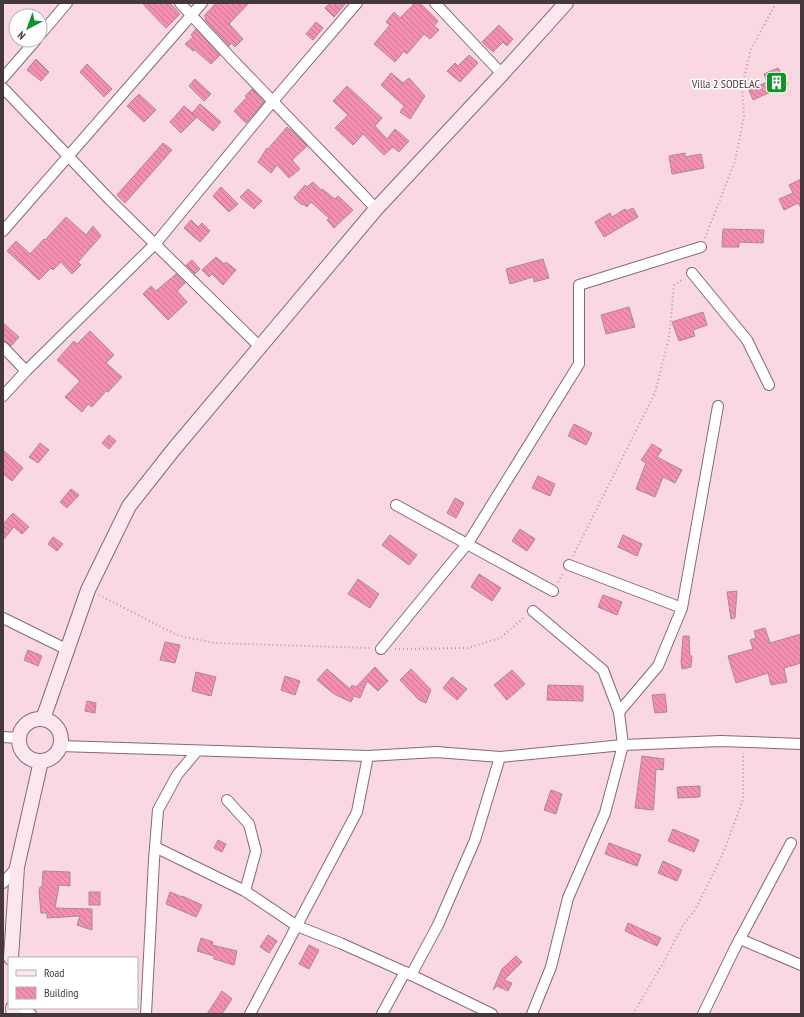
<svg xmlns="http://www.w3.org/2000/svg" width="804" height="1017" font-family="'PT Sans Narrow',sans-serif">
<defs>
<pattern id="building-back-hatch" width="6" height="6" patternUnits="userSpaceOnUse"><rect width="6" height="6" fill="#f58fb2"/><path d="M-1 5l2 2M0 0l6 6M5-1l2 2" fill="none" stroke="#c87692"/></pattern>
</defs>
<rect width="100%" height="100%" fill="#fad8e2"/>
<!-- building -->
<g fill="url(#building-back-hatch)" stroke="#a98a93">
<path d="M142,3H170L180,14L166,28Z"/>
<path d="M216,3H249L229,24L243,39L235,47L231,43L229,46L205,20L206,18L204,16Z"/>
<path d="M330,3H346L334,17L325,8Z"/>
<path d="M415,3H420L438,21L434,26L439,30L430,39L424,34L407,54L404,51L395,62L374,44L390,25L386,22L394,12L400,18Z"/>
<path d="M316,22L323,28L313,40L306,34Z"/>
<path d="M499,25L513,39L507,46L503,42L493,52L482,42Z"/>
<path d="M196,29L220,55L211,64L195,50L193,51L185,44L193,37L191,35Z"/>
<path d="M469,55L478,63L460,82L447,71L455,63L458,66Z"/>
<path d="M36,59L49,72L41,81L27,70Z"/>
<path d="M87,64L112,89L104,97L80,72Z"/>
<path d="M778,68L788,84L753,100L749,90L767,82L764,74Z"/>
<path d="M391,73L403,83L409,78L425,96L410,119L400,112L404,106L381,85Z"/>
<path d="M195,79L211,94L204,101L189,86Z"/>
<path d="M347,86L382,118L375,126L387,139L395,129L409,141L399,152L393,147L384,155L363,134L353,145L335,128L348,115L333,101Z"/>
<path d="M252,89L264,102L246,123L234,111L247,97L245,96Z"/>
<path d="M139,94L156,110L144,122L127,106Z"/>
<path d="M200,104L221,122L213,131L192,113Z"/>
<path d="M184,106L197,117L181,133L170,122Z"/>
<path d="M287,127L290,130V129L307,146L292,160L300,169L289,178L277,165L271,173L258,162L267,148L268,149Z"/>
<path d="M163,143L172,150L125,203L117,195Z"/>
<path d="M685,153V157L701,154L704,168L672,174L669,156Z"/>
<path d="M801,179V208L798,203L784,210L779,199L793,193L789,185Z"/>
<path d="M313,182L321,190L322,189L335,199L338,196L353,210L334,228L327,220L329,218L311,202L307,207L303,204L302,205L294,198L305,185L307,187Z"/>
<path d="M221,187L238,204L229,212L213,196Z"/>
<path d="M248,189L262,201L254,209L240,197Z"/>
<path d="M633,208L638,217L604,237L595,222L610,213L612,217L625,209L626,211Z"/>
<path d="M66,217L86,235L93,226L101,236L78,262L81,265L72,274L61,262L53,270L51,268L39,280L7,251L16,241L30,254L44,239L45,240Z"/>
<path d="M191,220L198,227L202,223L210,231L200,242L184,228Z"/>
<path d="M723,229L764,230L763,243L739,242V247H722Z"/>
<path d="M216,257L224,264L226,262L236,270L223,285L212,274L209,277L202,270Z"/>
<path d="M543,259L549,278L534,282L533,277L510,284L506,269Z"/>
<path d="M192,260L200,269L195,274L186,265Z"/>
<path d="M176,274L185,283L177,291L187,302L168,320L143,294L151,286L156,291Z"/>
<path d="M629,307L635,327L606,334L601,315Z"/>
<path d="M703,312L707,325L693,330L695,336L679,341L672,322Z"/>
<path d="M3,323L19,337L11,346L7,342L3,341Z"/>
<path d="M90,331L114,355L106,363L122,377L108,392L106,391L92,407L88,404L82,412L65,397L80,381L57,360L74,341L77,344Z"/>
<path d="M574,424L592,433L586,445L568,436Z"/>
<path d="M109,435L116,441L109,449L102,443Z"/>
<path d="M40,443L49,450L38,463L29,457Z"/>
<path d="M652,444L662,450L657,457L682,470L675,483L663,477L655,497L636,489L646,463L641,460Z"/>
<path d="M3,450L23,468L12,481L3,474Z"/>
<path d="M538,476L555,484L550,496L532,488Z"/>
<path d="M71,489L79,495L67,508L60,502Z"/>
<path d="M455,498L464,503L456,518L447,513Z"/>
<path d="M13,513L29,527L22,534L14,527L3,540V524Z"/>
<path d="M520,529L535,539L527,551L512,541Z"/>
<path d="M390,535L417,555L409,565L382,545Z"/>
<path d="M623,535L642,544L637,556L618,547Z"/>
<path d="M53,537L63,544L57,551L48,544Z"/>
<path d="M479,574L501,588L492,601L471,587Z"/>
<path d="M358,579L379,594L370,608L348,594Z"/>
<path d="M737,591L735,618L731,619L727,592Z"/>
<path d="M603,595L622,602L617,615L598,607Z"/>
<path d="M765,628L770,643L801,634V663L784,668L787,682L771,685L768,673L736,683L728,656L753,649L750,640L756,638L754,631Z"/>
<path d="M683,636H689L690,656H692L691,667L682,669L681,662Z"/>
<path d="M165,642L180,645L175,663L160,660Z"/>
<path d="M28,650L42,656L38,666L24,660Z"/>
<path d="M375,667L388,681L378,691L367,681L360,698L354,696L351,702L334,694L317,680L327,669L350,689L352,685L356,687Z"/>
<path d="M411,669L431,690L426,703L419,700L400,680Z"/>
<path d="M512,670L525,684L507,700L494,685Z"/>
<path d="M196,672L216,677L211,696L192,691Z"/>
<path d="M285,676L300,681L295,695L281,690Z"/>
<path d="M452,677L467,689L457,700L443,688Z"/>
<path d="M548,685L583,686V701L547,700Z"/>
<path d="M665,694L667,712L655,713L652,695Z"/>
<path d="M87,701L96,703L95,713L85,711Z"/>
<path d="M642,756L664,759L663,770L656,769L654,804L653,810L635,808Z"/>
<path d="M700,786V797L678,798L677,787Z"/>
<path d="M551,790L562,794L556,814L544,810Z"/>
<path d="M673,829L699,840L694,852L668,841Z"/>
<path d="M218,840L226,844L222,852L214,848Z"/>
<path d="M609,843L641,855L637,866L605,854Z"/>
<path d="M663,861L682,870L677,881L658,873Z"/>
<path d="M43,871L70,872V886L59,885L55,908L92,909V930L77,925L80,916L47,918V913H41L39,892L40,887H42Z"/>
<rect x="89" y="892" width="11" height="13"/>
<path d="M170,892L182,897V896L202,905L196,917L166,904Z"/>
<path d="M628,923L661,938L657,946L625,931Z"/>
<path d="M268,935L277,941L269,953L260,947Z"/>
<path d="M201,938L213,942L212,945L237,951L234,965L214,959V956L197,951Z"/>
<path d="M309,945L319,950L309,969L299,964Z"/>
<path d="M516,956L522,962L504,980L512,983L508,991L497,986L493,990L502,969Z"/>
<path d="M222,991L232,999L222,1014H207Z"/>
</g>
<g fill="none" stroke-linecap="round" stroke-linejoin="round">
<defs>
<g id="street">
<path d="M180,3L233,60L365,197L376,209"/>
<path d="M435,3L502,74"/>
<path d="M40,35L67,3"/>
<path d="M3,78L36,40"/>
<path d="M3,88L112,202L260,347"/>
<path d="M3,231L202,3"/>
<path d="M692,273L747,340L769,385"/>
<path d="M3,347L26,371"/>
<path d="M3,396L26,371L156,243L273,101L357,3"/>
<path d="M396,505L553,591"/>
<path d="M569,565L682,608"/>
<path d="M3,618L68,650"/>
<path d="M381,649L468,543L579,364V285L701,247"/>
<path d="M619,712L658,666L682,608L718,406"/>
<path d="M3,737L19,738"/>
<path d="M60,746L368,756L436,752L500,757L623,745L721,741L801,744"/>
<path d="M227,800L249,824L256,851L245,891"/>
<path d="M155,847L245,891L297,926L340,943L405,972L492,1014"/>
<path d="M3,883L17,867"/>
<path d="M740,939L801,965"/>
<path d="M411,975L438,925L475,840L500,757"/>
<path d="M18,1008L31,1014"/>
<path d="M146,1014L154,860L158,810L177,775L197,751"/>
<path d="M250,1014L357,812L368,756"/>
<path d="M382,1014L405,972"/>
<path d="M532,1014L551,967L568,898L605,813L623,745L619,712L603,670L533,611"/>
<path d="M703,1014L735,948L791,843"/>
</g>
<g id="secondary">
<path d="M43,719L88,590L129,506L174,449L376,209L502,74L566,3"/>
<circle cx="40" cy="740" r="21"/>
<path d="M11,958L17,867L41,761"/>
<path d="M13,1008L14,1014"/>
</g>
</defs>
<!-- street casing -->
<use href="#street" stroke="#876972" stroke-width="12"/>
<!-- secondary casing -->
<use href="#secondary" stroke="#876972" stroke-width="16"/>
<!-- path -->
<g stroke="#b399a1" stroke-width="2" stroke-dasharray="1 3" stroke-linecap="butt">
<path d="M705,238L735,161L744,116L742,87L751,49L776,3"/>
<path d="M573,556L655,393L669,338L674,285L683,279"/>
<path d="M558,582L563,574"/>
<path d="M99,595L177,635L214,643L370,648"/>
<path d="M395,649L468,648L500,638L525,617"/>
<path d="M633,1014L666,958L683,925L695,910L722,856L743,800V753"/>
</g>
<!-- street -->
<use href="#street" stroke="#fff" stroke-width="10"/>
<!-- secondary -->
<use href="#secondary" stroke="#fce7ee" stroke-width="14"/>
</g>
<!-- icons -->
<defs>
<symbol id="building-square" viewBox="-11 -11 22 22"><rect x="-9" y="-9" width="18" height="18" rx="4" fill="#0b9429" stroke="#fff"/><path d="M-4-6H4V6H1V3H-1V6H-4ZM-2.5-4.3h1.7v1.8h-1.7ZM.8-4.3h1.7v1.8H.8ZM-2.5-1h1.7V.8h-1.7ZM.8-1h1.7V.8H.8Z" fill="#fff"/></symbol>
</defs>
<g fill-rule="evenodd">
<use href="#building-square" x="764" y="70" width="25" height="25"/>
</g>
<g text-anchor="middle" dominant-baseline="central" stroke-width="3" stroke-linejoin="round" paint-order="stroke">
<!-- poi labels -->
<g font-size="12" fill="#45383c" stroke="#fff" text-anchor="end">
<text x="760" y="83">Villa 2 SODELAC</text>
</g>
</g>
<!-- border -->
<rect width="804" height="1017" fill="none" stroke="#45383c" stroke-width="8"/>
<!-- legend -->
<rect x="8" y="957" width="130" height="52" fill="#ffffff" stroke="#b5afb1"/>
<rect x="16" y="970" width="20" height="6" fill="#fce7ee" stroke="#b5afb1"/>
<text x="44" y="977" font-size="12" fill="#45383c">Road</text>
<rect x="16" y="987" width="20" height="12" fill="url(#building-back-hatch)" stroke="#b5afb1"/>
<text x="44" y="997" font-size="12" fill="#45383c">Building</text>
<!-- north arrow -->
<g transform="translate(28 28) rotate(221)"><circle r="19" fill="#ffffff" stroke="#b5afb1"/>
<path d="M0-3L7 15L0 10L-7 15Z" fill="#0b9429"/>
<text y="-6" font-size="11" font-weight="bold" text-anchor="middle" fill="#45383c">N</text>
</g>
</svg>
